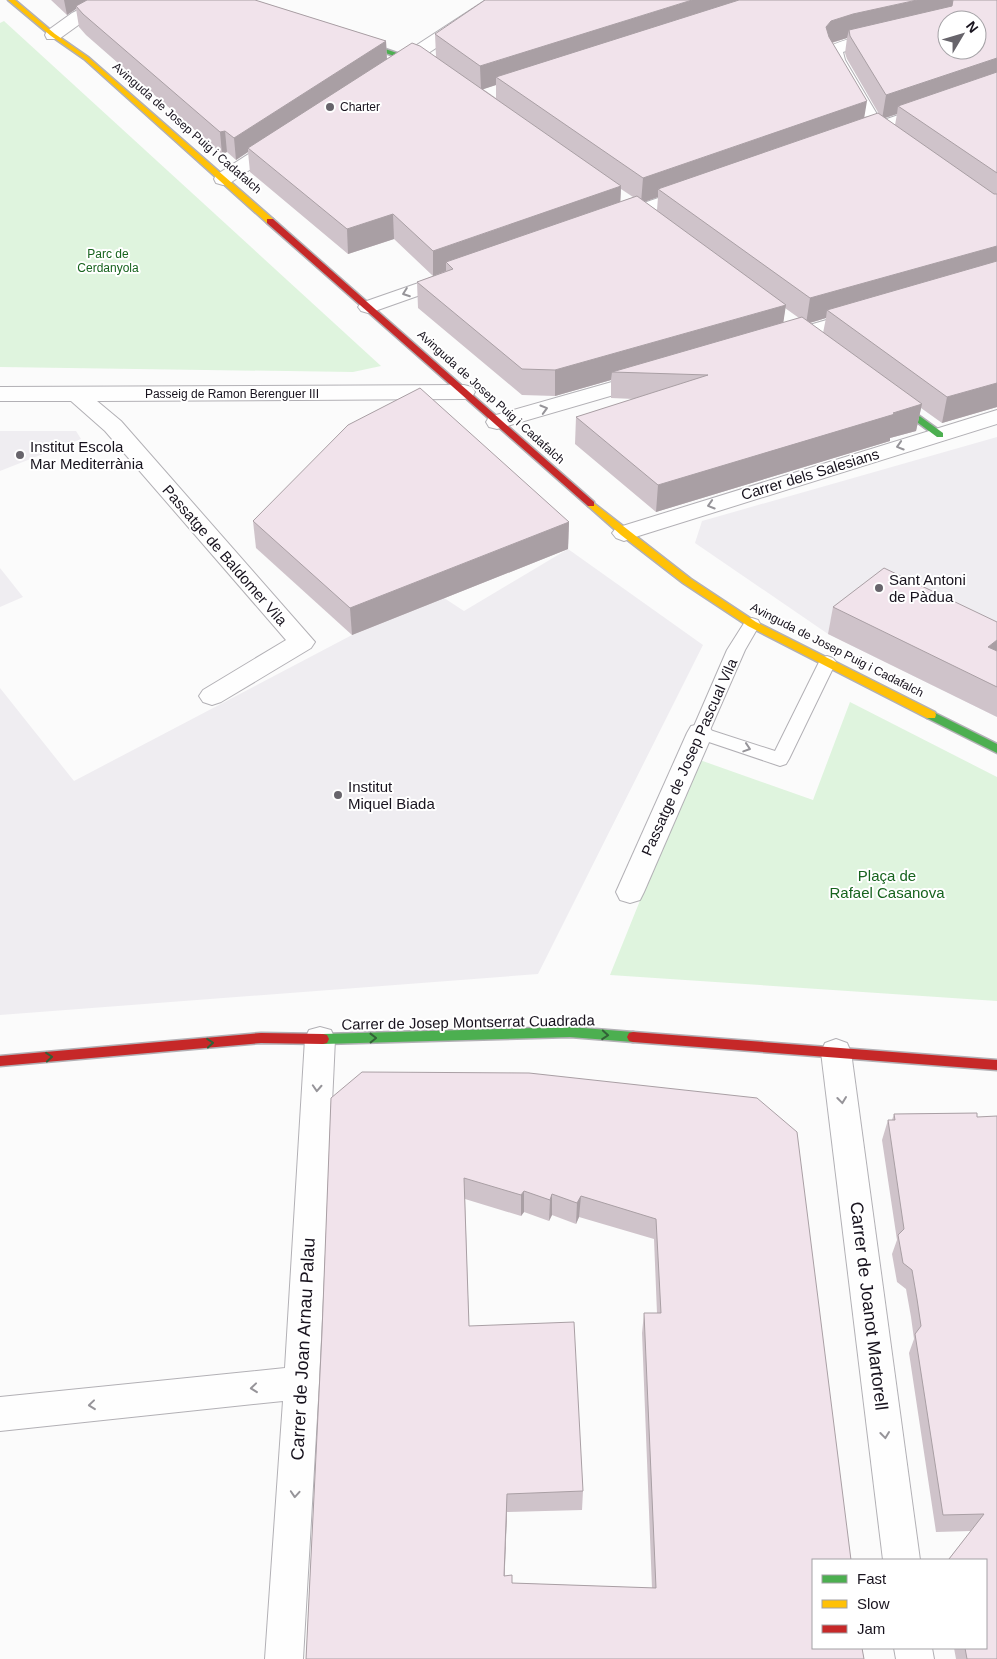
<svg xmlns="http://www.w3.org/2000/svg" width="997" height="1659" font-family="Arial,sans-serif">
<rect width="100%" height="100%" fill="#fbfbfb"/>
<!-- built -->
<g fill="#efedf1">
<path d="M0,431H76L81,439L0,471Z"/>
<path d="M997,437V717L828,634L695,543L702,521Z"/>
<path d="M568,549L703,645L538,974L0,1015V688L74,781L352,635L444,598L464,611Z"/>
<path d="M0,568L23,597L0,607Z"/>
</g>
<!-- green -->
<g fill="#dff4de">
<path d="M4,21L381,366L353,372L0,367V23Z"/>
<path d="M850,702L997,777V1001L610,975L697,759L813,800Z"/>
</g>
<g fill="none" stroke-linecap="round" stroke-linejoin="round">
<defs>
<path id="lane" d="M752,618L758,620L760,624L745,650L710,730L775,751L821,658L827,656L833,658L836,662L789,759L786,764L780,766L694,737L691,733L727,650L746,620Z"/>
<g id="street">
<path d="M98,0H118L116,4L84,21L59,39H47L45,35L47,31L72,13Z"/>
<path d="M486,0H505L503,4L398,73L392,74L386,73L383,69L386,65Z"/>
<path d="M947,17L954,20H947V27L855,48L843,52L845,60L881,121L997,81V92L890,130L900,139L897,143C887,145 882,141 874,135L857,140L851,139L848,135L851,131L866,126L827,60L825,50C834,38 927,21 947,17Z"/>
<path d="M281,135L287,137L290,141L287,145L230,183L223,185L216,183L214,179L216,175L275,137Z"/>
<path d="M693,186L700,188L703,192L700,196L616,225L609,223L606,219L609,215Z"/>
<path d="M453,271L460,273L463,277L460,281L375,311L368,313L361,311L358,307L361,303Z"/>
<path d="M861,310L868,312L871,316L868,320L782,345L775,343L772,339L775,335Z"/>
<path d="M647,372L655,373L658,378L655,383L497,429L489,427L486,422L489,417Z"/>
<path d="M464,385L472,387L475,392L472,397L464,399L97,401L121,421L315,642L311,648L221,702L212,705L203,702L199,696L203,690L286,640L105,431L71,401H0V387Z"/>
<path d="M997,410V424L632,538L624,541L616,538L612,533L616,528Z"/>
<path d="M700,724L709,726L713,733L644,892L640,900L630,903L620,900L616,892L687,733L691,726Z"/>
<path d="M320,1027L331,1030L335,1039L319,1383L303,1659H265L283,1401L0,1431V1397L285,1368L305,1039L309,1030Z"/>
<path d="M836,1039L847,1043L851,1052L920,1560H883L821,1052L825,1043Z"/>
<path d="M894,1648H932L934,1659H896Z"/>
</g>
<g id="fast">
<path d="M349,38H353L435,66L428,68L349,40Z"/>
<path d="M889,394L943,433V437H937L886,399V395Z"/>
<path d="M931,711L997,744V753L927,718L926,715Z"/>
<path d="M570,1027L633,1032L637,1033L639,1037L637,1041L633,1042L570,1037L323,1044L319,1043L317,1039L319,1035L323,1034Z"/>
</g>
<g id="slow">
<path d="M8,0H15L55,34L88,57L273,219V223H267L84,59L51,36Z"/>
<path d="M591,501L691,579L756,622L935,712L936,715L935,718H927L748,626L683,583L621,535L588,506V502Z"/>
</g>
<g id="jam">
<path d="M267,219H273L594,502V506H588L267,223Z"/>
<path d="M633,1032L997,1060V1070L633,1042L629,1041L627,1037L629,1033Z"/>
<path d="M261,1033L323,1034L327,1035L329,1039L327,1043L323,1044L261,1043L0,1066V1056Z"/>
</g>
</defs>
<!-- lane casing -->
<use href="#lane" stroke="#b2b0b5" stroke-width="2"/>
<!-- street casing -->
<use href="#street" stroke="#b2b0b5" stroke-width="2"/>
<!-- fast casing -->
<use href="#fast" stroke="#b2b0b5" stroke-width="3"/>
<!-- slow casing -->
<use href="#slow" stroke="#b2b0b5" stroke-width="3"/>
<!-- jam casing -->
<use href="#jam" stroke="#b2b0b5" stroke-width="3"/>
<!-- lane -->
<use href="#lane" fill="#fefefe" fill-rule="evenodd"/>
<!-- street -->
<use href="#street" fill="#fefefe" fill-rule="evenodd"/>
<!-- fast -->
<use href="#fast" fill="#4caf50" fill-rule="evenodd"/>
<!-- slow -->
<use href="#slow" fill="#ffc107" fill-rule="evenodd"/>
<!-- jam -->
<use href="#jam" fill="#c62828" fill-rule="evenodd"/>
</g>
<!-- wall -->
<g fill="#cfc3ca" fill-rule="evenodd">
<path d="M51,0H255L386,41L387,59L436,56L435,34L997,0V407L942,423L921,408L916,431L890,438V441L656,512L575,444L576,417L634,399L611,398V380L555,396L522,395L418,308L417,282L433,276L394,239L348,254L250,172L248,152L236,160L227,152L222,154L86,35L79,27L76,9L67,15ZM847,38L845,53L847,59L879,114L864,117L832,43ZM496,85V98L483,89ZM897,114L895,125L885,118ZM621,189L633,197L620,202ZM658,197L657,210L644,202ZM785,308L799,318L783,323ZM826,318L823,333L810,323Z"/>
<path d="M253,521L569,522L568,549L352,635L256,548Z"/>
<path d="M833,607L997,622V717L828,634Z"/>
<path d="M331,1098H757L864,1659H306L322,1332ZM465,1199L521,1216L524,1212L549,1221L552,1215L576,1224L579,1217L654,1239L657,1313H644L642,1333L652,1588L512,1583L504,1576L507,1512L582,1510L583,1491L469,1326Z"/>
<path d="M977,1113L997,1659H956L954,1648H986V1560H948L971,1531L936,1532L909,1353L914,1339L911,1317L906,1289L897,1282L892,1254L897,1240L882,1140L888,1120H892L894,1114Z"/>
</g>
<!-- shaded-wall -->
<g fill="#a99fa4">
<path d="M64,0H94L76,6V9L67,15Z"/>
<path d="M692,0H757L496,77V85L481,90L480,66Z"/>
<path d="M917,0H997L849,30L847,38L827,44L826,27L831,21L853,14Z"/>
<path d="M386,41L387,62L248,148V152L236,160L234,138Z"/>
<path d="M997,58V80L898,106L897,114L882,119L886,95Z"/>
<path d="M867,101L863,125L658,189V197L641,203L643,178Z"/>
<path d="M225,131L227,152L222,154L220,132Z"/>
<path d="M621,186L620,210L446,262V271L433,276V251Z"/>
<path d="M393,214L394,239L348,254L347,229Z"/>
<path d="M997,246V270L827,310L826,318L806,324L810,298Z"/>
<path d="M786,305L782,331L612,372L611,380L555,396V370Z"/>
<path d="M997,383V407L942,423L947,397Z"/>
<path d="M922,404L916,431L890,438V441L656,512L658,485Z"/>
<path d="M569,522L568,549L352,635L350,608Z"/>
<path d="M997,640V662L988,647Z"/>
<path d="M524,1191V1212L521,1216V1195Z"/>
<path d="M552,1194V1215L549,1221L550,1200Z"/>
<path d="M581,1196L579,1217L576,1224L577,1203Z"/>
<path d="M507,1494V1512L504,1593V1576Z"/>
</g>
<!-- building -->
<g fill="#f1e3eb" stroke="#a99fa4" fill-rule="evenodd">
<path d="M87,0H255L386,41L234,138L225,131L220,132L83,14L76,6Z"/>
<path d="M485,0H692L480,66L435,34Z"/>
<path d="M739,0H917L853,14L831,21L826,27L829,37L867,101L643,178L496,77Z"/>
<path d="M953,0H997V58L886,95L850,36L849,30L952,6ZM947,20H977V50H947Z"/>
<path d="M412,43L420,46L621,186L433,251L393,214L347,229L248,148Z"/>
<path d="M997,72V173L898,106Z"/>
<path d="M878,113L994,194H997V246L810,298L658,189Z"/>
<path d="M637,196L786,305L555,370L522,369L417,282L453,269L446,262Z"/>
<path d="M997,261V383L947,397L827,310Z"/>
<path d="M802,317L922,404L893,413L895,414L658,485L576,417L708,375L612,372Z"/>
<path d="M420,388L569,522L350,608L253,521L348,425Z"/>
<path d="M884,568L997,622V640L988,647L997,651V687L833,607Z"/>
<path d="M362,1072L529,1073L757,1098L797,1132L851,1560H813V1648H862L864,1659H306L322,1332L331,1098ZM464,1178L521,1195L524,1191L550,1200L552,1194L577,1203L581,1196L656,1219L661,1313H644L656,1588L512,1583V1575L504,1576L507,1494L583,1491L574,1322L469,1326Z"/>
<path d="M977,1113V1117L997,1116V1659H967L965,1648H986V1560H949V1559L984,1514L943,1515L915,1334L921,1326L917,1299L912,1270L903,1263L898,1235L904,1229L888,1120H895L894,1114Z"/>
</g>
<!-- one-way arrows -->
<defs><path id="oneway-chevron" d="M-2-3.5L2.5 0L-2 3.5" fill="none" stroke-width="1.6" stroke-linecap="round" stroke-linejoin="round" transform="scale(1.25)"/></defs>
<g stroke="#969499">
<use href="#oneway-chevron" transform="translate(406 293) rotate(160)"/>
<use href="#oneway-chevron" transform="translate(544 409) rotate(-16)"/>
<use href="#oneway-chevron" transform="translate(900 446) rotate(163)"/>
<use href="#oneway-chevron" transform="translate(711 505) rotate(163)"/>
<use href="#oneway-chevron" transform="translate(747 748) rotate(18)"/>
<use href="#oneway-chevron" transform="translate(317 1088) rotate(93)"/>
<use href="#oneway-chevron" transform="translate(842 1100) rotate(83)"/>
<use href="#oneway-chevron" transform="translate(254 1388) rotate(174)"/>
<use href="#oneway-chevron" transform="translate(92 1405) rotate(174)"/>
<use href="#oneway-chevron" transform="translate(885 1435) rotate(83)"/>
<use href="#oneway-chevron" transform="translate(295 1494) rotate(94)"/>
</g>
<g stroke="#326137">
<use href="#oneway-chevron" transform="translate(605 1035) rotate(4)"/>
<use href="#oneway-chevron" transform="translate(373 1038) rotate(-1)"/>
<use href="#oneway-chevron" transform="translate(210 1043) rotate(-5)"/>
<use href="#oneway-chevron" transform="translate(49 1057) rotate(-5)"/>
</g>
<!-- markers -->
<g fill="#67646b" stroke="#fff" stroke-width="2">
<circle cx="330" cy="107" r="5"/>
<circle cx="20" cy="455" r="5"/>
<circle cx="879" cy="588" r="5"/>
<circle cx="338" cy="795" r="5"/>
</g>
<g text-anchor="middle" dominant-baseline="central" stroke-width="4" stroke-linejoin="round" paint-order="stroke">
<!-- far-poi labels -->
<g font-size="12" fill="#18131e" stroke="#fff" text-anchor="start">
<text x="340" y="107">Charter</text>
</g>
<!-- far-street labels -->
<g font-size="12" fill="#18131e" stroke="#fff">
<text transform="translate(187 128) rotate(41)">Avinguda de Josep Puig i Cadafalch</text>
<text x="232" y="394">Passeig de Ramon Berenguer III</text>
<text transform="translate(491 397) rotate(42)">Avinguda de Josep Puig i Cadafalch</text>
<text transform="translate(837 650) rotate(27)">Avinguda de Josep Puig i Cadafalch</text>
</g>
<!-- far-park labels -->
<g font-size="12" fill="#17631e" stroke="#fff">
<text x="108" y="254">Parc de<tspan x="108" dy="14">Cerdanyola</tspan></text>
</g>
<!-- poi labels -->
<g font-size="15" fill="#18131e" stroke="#fff" text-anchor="start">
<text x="30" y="446">Institut Escola<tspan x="30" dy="17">Mar Mediterrània</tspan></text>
<text x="889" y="579">Sant Antoni<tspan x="889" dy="17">de Pàdua</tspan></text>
<text x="348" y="786">Institut<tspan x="348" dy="17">Miquel Biada</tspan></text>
</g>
<!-- street labels -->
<g font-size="15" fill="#18131e" stroke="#fff">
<text transform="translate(810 474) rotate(-17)">Carrer dels Salesians</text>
<text transform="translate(225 555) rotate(49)">Passatge de Baldomer Vila</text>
<text transform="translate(689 757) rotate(-66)">Passatge de Josep Pascual Vila</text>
<text transform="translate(468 1022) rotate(-1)">Carrer de Josep Montserrat Cuadrada</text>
</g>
<!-- park labels -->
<g font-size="15" fill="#17631e" stroke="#fff">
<text x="887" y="875">Plaça de<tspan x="887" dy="17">Rafael Casanova</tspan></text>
</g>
<!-- near-street labels -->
<g font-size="18" fill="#18131e" stroke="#fff">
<text transform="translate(869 1306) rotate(83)">Carrer de Joanot Martorell</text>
<text transform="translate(303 1349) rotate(-87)">Carrer de Joan Arnau Palau</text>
</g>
</g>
<!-- legend -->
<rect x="812" y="1559" width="175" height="90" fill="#ffffff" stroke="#a3a1a5"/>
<rect x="822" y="1575" width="25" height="8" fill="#4caf50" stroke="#a3a1a5"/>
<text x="857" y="1584" font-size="15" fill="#18131e">Fast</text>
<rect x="822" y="1600" width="25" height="8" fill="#ffc107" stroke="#a3a1a5"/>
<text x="857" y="1609" font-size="15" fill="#18131e">Slow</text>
<rect x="822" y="1625" width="25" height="8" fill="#c62828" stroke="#a3a1a5"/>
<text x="857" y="1634" font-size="15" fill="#18131e">Jam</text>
<!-- north arrow -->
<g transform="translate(962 35) rotate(52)"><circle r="24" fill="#ffffff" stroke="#a3a1a5"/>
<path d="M0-4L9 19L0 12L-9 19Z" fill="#67646b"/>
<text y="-8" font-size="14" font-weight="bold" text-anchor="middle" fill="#18131e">N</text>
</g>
</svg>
